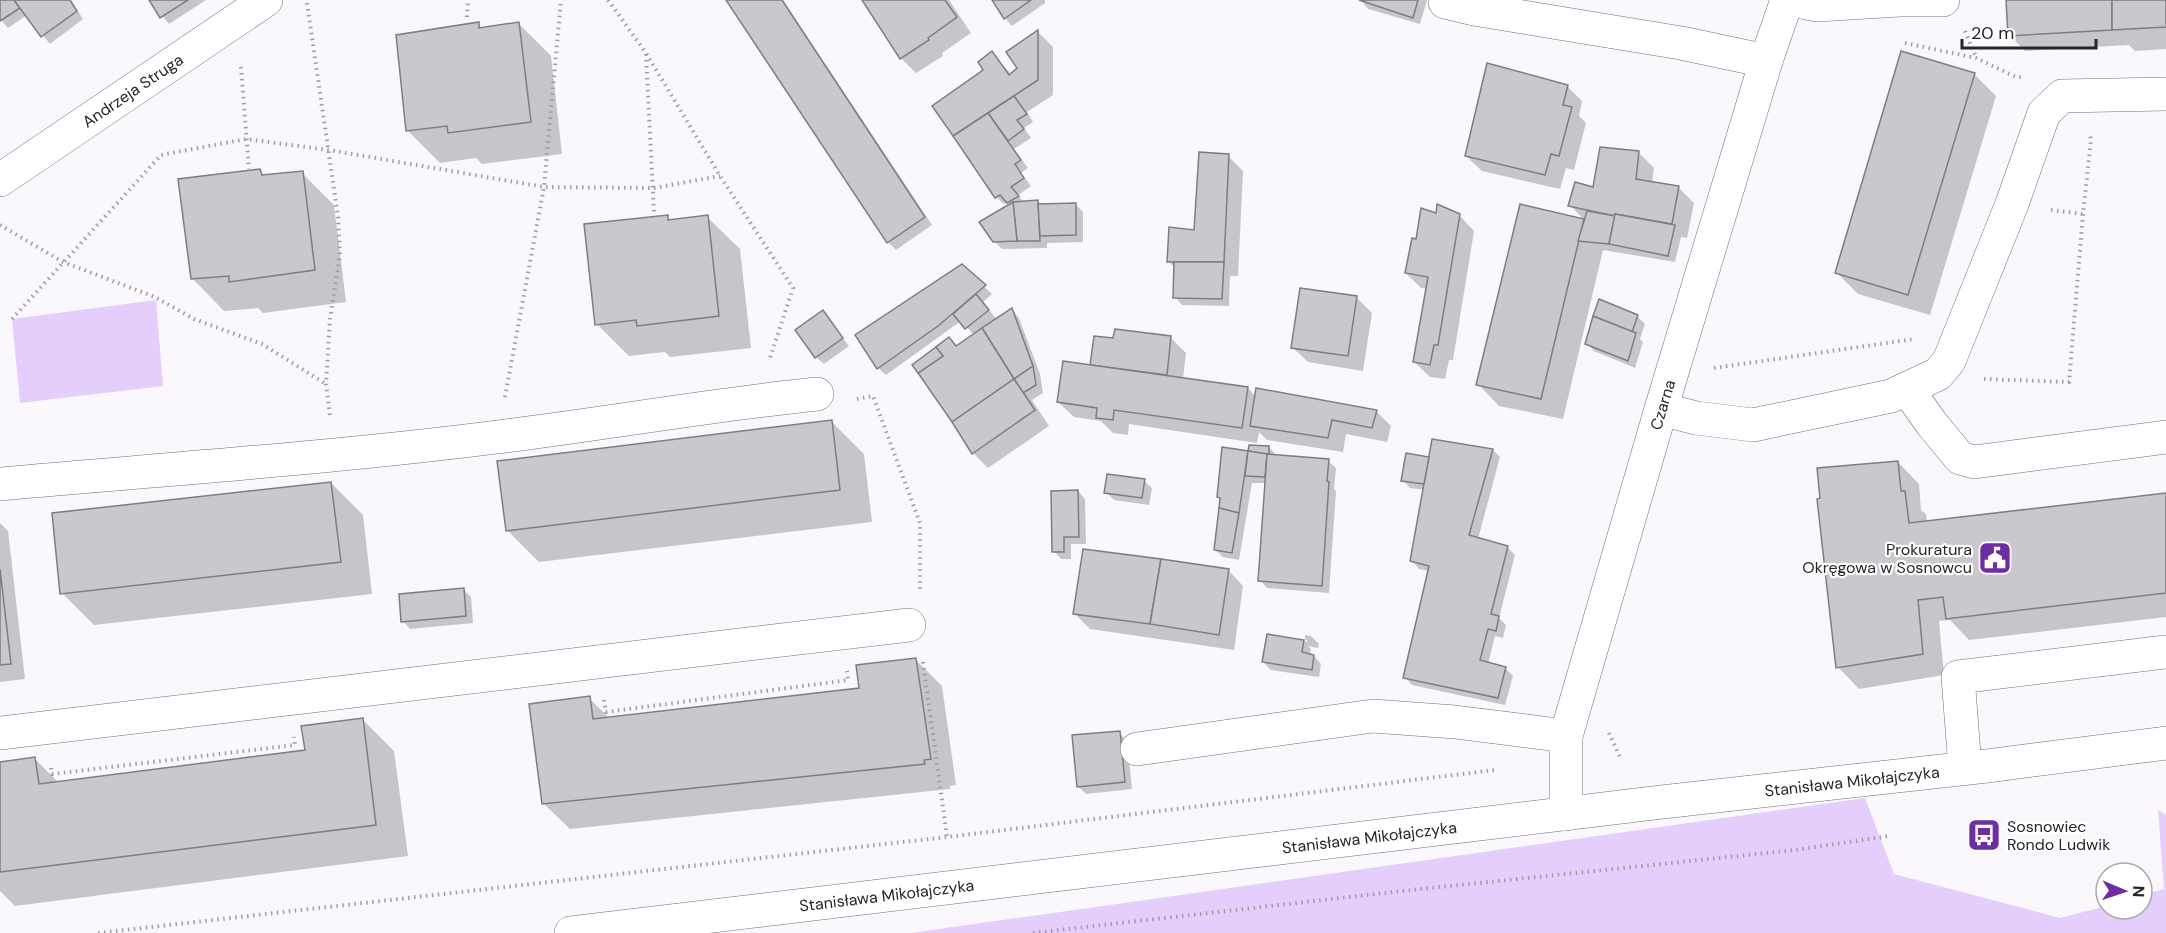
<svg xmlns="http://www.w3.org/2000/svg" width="2166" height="933" font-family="'DM Sans',sans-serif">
<rect width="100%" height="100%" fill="#faf7fd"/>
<!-- green -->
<g fill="#e4cffc">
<path d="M156,300L163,386L20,403L12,319Z"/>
<path d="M1865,798L1894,874L2060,918L2106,906V909H2142V895L2164,889L2158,810L2166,815V933H911Z"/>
</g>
<!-- shadow -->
<g fill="#0003">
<path d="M0,0H71L83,19L50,44L27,15L8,28L0,19Z"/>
<path d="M150,0H206L169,24Z"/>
<path d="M727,0H783L932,225L896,250L888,242Z"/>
<path d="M864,0H949L971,33L942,53L943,56L916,73L901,58Z"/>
<path d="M994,0H1045V3L1012,26L1005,18Z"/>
<path d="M1361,0H1427L1420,24L1368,9Z"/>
<path d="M2008,0H2166V49L2135,51L2129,45L2025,51L2010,36Z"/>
<path d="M478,24L483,29L519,24L551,56L562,154L482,164L476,158L440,163L408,131Z"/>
<path d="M1038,32L1053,47V95L1027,112L1033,122L1024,128L1031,138L1014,149L1028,168L1021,173L1031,186L1018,195L1024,203L1037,202L1040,205L1075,204L1083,212V242L1047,243V248L1002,249L994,241L1011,205L1007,202L1004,204L996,197L934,106L985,70L992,53L1012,75L1019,69L1008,52Z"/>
<path d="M1974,74L1996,96L1930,315L1858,294L1837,273Z"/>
<path d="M1567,86L1582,101L1579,116L1586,123L1574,170L1566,168L1560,189L1482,171L1466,156Z"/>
<path d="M1639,153L1654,168L1652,183L1679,188L1694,203L1687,238L1681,237L1675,262L1603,250L1563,419L1499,406L1478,384L1522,205L1585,221L1570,205Z"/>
<path d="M1228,156L1243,171L1238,276H1230L1229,306L1182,305L1175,297L1176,269L1168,261L1196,231Z"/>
<path d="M260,171L265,176L302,173L334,205L346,302L263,313L258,308L224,311L192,278Z"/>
<path d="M1437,215H1459L1474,231L1453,360H1449L1445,379L1430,377L1414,362L1428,289L1421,288L1406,273L1417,241Z"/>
<path d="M667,217L671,221L707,217L740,249L751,348L670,357L665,352L629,356L597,324Z"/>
<path d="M962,266L992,294L983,302L997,320L1012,310L1019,318L1040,374L1043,393L1032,400L1049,426L988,468L973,453L919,373L974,335L961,321L886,375L878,368Z"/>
<path d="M1302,290L1357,298L1372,313L1363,371L1308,362L1292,347Z"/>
<path d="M822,312L849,346L824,364L816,357Z"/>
<path d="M1637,316L1645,324L1640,339L1643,342L1635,368L1594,351L1587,343Z"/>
<path d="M1170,337L1186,353L1183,379L1248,388L1256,397L1376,411L1391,426L1387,442L1346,434L1343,452L1267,440L1259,432L1257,443L1129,424L1128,435L1113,433L1101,421L1074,417L1058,402L1114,340Z"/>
<path d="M832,422L864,454L872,522L539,562L507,530Z"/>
<path d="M1269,447L1276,455L1328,461L1336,468L1334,489L1336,491L1329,593L1267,588L1260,580L1266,483H1252L1239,560L1223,557L1215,550L1221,500L1218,497L1223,449L1249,453Z"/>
<path d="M1493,450L1500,457L1478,539L1507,547L1515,555L1499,618L1506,625L1503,638L1495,636L1488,664L1505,668L1513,676L1505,705L1412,685L1405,677L1430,571L1419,569L1412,561L1425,490L1410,488L1403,480L1430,459Z"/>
<path d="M1898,462L1919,484L1921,510L1926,514L1927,522L2166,494V617L1969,640L1950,620L1939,621L1944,675L1859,689L1838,667Z"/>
<path d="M1144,481L1152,488L1149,505L1114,500L1106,492Z"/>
<path d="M331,483L363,515L372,594L94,625L62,593Z"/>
<path d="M1078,491L1085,499L1086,544H1071V559H1061L1054,551Z"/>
<path d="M0,523L8,531L25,679L0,682Z"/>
<path d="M1228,570L1243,586L1234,650L1090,629L1075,614Z"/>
<path d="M463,589L471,597L473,623L410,629L403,621Z"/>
<path d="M1305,635L1311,636L1319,644L1318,648L1308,646L1311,649L1310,655L1314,656L1321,664L1319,677L1271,670L1263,662L1268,636L1308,642L1305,639Z"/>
<path d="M916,660L942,686L956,785L950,786V789L570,829L543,803L589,698L610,719L861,689Z"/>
<path d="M362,719L394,751L408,856L15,906L0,891V763L35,759L59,783L307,751Z"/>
<path d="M1119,733L1127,740L1132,789L1086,794L1078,786Z"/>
</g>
<!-- building -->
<g fill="#cac7ce" stroke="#7f7d82" stroke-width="1.5">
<path d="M0,0H14L20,8L0,21Z"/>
<path d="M14,0H70L77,11L41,37Z"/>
<path d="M149,0H188L160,18Z"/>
<path d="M726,0H782L925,217L887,243Z"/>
<path d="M862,0H945L957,17L928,38L929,40L900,59Z"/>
<path d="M992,0H1031L1004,19Z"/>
<path d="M1359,0H1418L1413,18Z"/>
<path d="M2006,0H2112V30L2008,36Z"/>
<path d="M2112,0H2166V27L2112,30Z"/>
<path d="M479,22V28L519,22L531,122L448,133L447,126L406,131L396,35Z"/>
<path d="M1038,30V80L953,136L932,106L983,70L978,62L992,51L1009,75L1017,68L1006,52Z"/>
<path d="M1901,51L1975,73L1908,295L1835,273Z"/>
<path d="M1487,63L1568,85L1563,105L1572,107L1559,156L1551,154L1545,175L1465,156Z"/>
<path d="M1014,96L1027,114L1017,120L1024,129L1008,141L988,113Z"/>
<path d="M988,113L1021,160L1015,164L1024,178L1011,187L1019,196L1007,203L1000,195L995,198L953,136Z"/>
<path d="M1600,147L1639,151L1636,179L1679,186L1672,224L1615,214V216L1568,206L1575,182L1593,187Z"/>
<path d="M1199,152L1229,154L1224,262H1167L1169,227L1194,230Z"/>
<path d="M260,169L262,175L303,171L315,270L229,282V276L191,279L178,179Z"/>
<path d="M1038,200L1040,241H1017L1013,202Z"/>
<path d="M1013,202L1017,241L993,242L979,222Z"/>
<path d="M1076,203V235L1040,236L1038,204Z"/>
<path d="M1437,204L1460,214L1438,345H1434L1430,365L1413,362L1428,277L1405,273L1412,238L1416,239L1421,208L1436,213Z"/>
<path d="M1520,204L1584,219L1541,399L1476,385Z"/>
<path d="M1587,211L1615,216L1609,244L1578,241Z"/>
<path d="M1615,214L1675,225L1668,256L1609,244Z"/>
<path d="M668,215V220L708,215L719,316L637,326L636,320L595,325L584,224Z"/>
<path d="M1174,262H1224L1222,299L1173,298Z"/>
<path d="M962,264L986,285L938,326L877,369L855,335Z"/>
<path d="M1300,288L1357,296L1348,356L1291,348Z"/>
<path d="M976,294L989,310L965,329L953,314Z"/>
<path d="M1599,299L1638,315L1632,332L1593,316Z"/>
<path d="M1012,308L1033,366L1014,379L982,328Z"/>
<path d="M823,310L843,338L815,358L795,330Z"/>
<path d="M1593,316L1636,333L1628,361L1585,344Z"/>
<path d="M982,328L1014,379L952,422L918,373L943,356L936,347L949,337L956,346Z"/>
<path d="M1115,329L1171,336L1167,375L1090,365L1094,336L1113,338Z"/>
<path d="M936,347L943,356L918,373L912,365Z"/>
<path d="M1063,361L1248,387L1242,428L1114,410L1113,420L1096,418L1097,408L1057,402Z"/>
<path d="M1033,366L1036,385L1023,393L1014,379Z"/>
<path d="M1014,379L1035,410L972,454L952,422Z"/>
<path d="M1256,388L1377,410L1372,428L1332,420L1328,438L1250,426Z"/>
<path d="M832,420L840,490L506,531L497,461Z"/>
<path d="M1432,439L1493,449L1469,535L1508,546L1491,614L1499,616L1496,631L1488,629L1480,660L1506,667L1498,698L1403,678L1429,566L1410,561Z"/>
<path d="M1249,445L1269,446V455L1248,451Z"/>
<path d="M1222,447L1248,451L1239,513L1219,508L1220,498L1217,497Z"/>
<path d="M1248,451L1267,454L1265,477L1245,476Z"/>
<path d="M1406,453L1429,457L1424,484L1401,481Z"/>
<path d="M1267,454L1329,459L1327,481L1329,482L1322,586L1258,581Z"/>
<path d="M1898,461L1901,491H1905L1909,523L2166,493V593L1946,619L1943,597L1918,600L1923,654L1836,668L1817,499L1820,498L1817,468Z"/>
<path d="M1107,474L1145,479L1142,498L1104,493Z"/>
<path d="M331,482L341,562L60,594L52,513Z"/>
<path d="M1078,490L1079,537H1064V552H1052L1051,491Z"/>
<path d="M1219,508L1239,513L1232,553L1214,550Z"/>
<path d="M1083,549L1161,559L1150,624L1073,614Z"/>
<path d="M1161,559L1229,569L1219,635L1150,624Z"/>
<path d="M0,569L11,664L0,665Z"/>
<path d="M464,588L466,616L401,622L399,594Z"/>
<path d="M1267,634L1304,640L1302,652L1314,655L1312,670L1262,662Z"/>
<path d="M916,658L931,759L924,760L925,764L542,804L529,704L590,696L593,719L859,688L856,665Z"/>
<path d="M363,718L376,825L0,872V762L35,757L39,784L305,750L301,726Z"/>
<path d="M1120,731L1125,782L1077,787L1072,735Z"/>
</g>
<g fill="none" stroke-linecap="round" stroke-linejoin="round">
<defs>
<g id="minor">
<path d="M1445,0V2L1474,9L1681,43L1766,61"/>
<path d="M1792,0L1817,5L1899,0H1943"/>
<path id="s1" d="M0,180L266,0"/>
<path d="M1907,389L1932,424L1960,458L1974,462L2166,437"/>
<path d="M1661,409L1696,418L1753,425L1891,396L1938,374L1949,361L2012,204L2044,113L2062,96L2166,94"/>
<path d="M0,484C166,469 332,458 497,437C604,424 710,405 817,394"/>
<path d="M0,733L909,625"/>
<path d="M1137,749L1373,716L1455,722L1566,736"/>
<path d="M1965,767L1958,677L2166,652"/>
<path id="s2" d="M1566,814V736L1661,409L1766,61L1787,0"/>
<path id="s3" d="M571,933L1662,802L1987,766L2166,743"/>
</g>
</defs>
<!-- minor casing -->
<use href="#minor" stroke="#726f75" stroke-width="34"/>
<!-- path -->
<g stroke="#a09da2" stroke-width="4" stroke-dasharray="1.5 4.5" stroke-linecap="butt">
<path d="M608,0L646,53L720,176L793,288L770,358"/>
<path d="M307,3L338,217L340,255L330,319L326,384L330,415"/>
<path d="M467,17L468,0"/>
<path d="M1965,31L1976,57"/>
<path d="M1905,43L1976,58L2016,77H2021"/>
<path d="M646,54L654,213"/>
<path d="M241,67L249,169"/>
<path d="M2051,210L2083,214"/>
<path d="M0,225L63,262L155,297L194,319L262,344L326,384"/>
<path d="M12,319L161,155L246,139L329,150L544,187L654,188L720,176"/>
<path d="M1714,368L1914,339"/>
<path d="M1984,379L2069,382L2083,214L2091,140L2090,134"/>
<path d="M505,397L544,187L561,0"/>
<path d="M857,399L873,396L920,523V589"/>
<path d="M923,662L947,837"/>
<path d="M604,700L606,712L848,680L847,671"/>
<path d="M1609,733L1620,757"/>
<path d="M51,768L52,774L295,745L294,737"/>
<path d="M98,933L947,837L1495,770"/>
<path d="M1033,933L1393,892L1795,850L1889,836"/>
</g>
<!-- minor -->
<use href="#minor" stroke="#fff" stroke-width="33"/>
</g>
<!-- icons -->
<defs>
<symbol id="civic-square" viewBox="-11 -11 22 22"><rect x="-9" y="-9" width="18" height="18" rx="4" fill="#6f2da2" stroke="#fff"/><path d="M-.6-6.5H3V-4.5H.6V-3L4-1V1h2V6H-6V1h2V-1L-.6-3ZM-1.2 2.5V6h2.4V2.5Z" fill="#fff"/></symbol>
<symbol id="bus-square" viewBox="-11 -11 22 22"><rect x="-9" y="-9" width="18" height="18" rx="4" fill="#6f2da2" stroke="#fff"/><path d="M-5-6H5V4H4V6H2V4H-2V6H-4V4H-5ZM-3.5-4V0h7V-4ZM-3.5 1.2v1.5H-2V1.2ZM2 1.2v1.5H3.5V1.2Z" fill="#fff"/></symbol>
</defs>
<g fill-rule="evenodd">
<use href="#civic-square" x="1976" y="539" width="38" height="38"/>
<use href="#bus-square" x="1965" y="816" width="38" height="38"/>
</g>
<g text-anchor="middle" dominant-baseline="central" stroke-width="4.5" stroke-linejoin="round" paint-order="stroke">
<!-- street labels -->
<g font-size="16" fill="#262528" stroke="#fff">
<text stroke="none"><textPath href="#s1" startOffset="160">Andrzeja Struga</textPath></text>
<text stroke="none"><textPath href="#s2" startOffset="423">Czarna</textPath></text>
<text stroke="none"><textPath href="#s3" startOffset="1290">Stanisława Mikołajczyka</textPath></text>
<text stroke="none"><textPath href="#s3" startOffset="804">Stanisława Mikołajczyka</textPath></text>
<text stroke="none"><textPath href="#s3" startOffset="318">Stanisława Mikołajczyka</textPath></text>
</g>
<!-- poi labels -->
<g font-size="16" fill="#262528" stroke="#fff" text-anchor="end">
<text x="1972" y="549">Prokuratura<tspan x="1972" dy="18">Okręgowa w Sosnowcu</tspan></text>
<text x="2007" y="826" text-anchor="start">Sosnowiec<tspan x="2007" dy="18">Rondo Ludwik</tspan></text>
</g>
</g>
<!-- north arrow -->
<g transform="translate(2124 891) rotate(92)"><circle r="28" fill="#ffffff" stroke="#a8a8a9" stroke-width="1.5"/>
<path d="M0-4.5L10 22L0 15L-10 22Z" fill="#6f2da2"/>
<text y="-9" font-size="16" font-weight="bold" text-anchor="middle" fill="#262528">N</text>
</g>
<!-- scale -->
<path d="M1962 39v9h134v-9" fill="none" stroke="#262528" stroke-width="3"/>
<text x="1971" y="39" font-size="18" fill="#262528" stroke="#ffffff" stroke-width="4.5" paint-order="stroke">20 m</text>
</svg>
